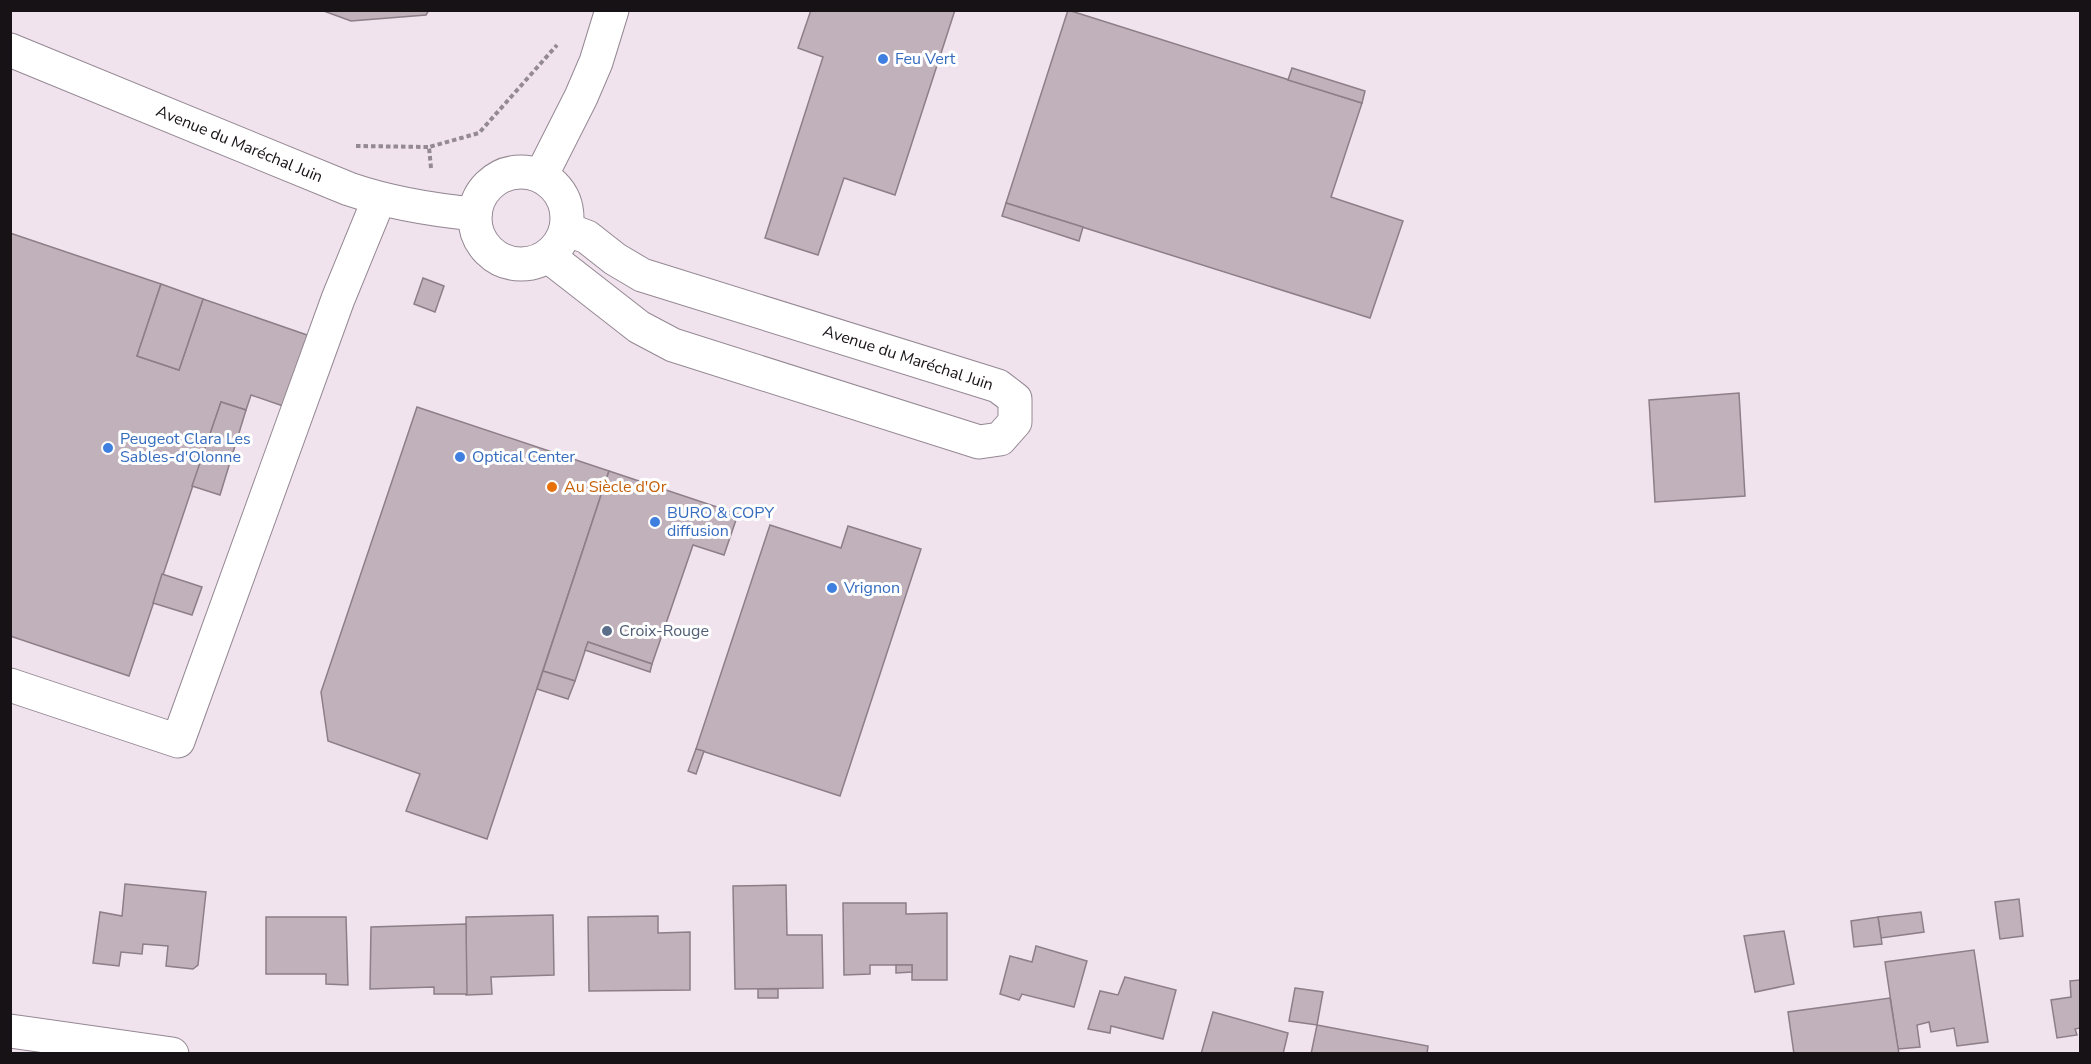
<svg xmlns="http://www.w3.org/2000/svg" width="2091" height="1064" font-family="'Nunito Sans',sans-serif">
<rect width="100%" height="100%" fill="#f0e3ee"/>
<!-- building -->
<g fill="#c1b1ba" stroke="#8d7e87" stroke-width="1.5">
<path d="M321,10H429L426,15L351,21Z"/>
<path d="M811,10H955L895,195L844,178L818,255L765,238L823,57L798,48Z"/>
<path d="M1068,10L1362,103L1331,197L1403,221L1370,318L1006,203Z"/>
<path d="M1292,68L1365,91L1362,103L1288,80Z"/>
<path d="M1006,203L1083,227L1079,241L1002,216Z"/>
<path d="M10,233L161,284L137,356L179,370L203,299L310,336L286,407L251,395L246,410L221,402L129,676L10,636Z"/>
<path d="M423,278L444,286L435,312L414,304Z"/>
<path d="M161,284L203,299L179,370L137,356Z"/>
<path d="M1739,393L1745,496L1655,502L1649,400Z"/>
<path d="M221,402L246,410L220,495L192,486Z"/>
<path d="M417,407L609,471L487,839L406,811L420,774L328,741L321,692Z"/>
<path d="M609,471L738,514L724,555L693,545L652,664L588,642L575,681L543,671Z"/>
<path d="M770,525L841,548L848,526L921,549L840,796L696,749Z"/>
<path d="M162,574L202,587L192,615L153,603Z"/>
<path d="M588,642L652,664L650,672L585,650Z"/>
<path d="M543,671L575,681L568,699L537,689Z"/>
<path d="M696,749L704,751L696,774L688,771Z"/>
<path d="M125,884L206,892L198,965L193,969L166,966L168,946L143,944L142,954L121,952L119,966L93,963L100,912L122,916Z"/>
<path d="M786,885L787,935H822L823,988L735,989L733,886Z"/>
<path d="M2019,899L2023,936L2000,939L1995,902Z"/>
<path d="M843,903H906V914L947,913V980H912V965H870V974L844,975Z"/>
<path d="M1921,912L1924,932L1881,938L1878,917Z"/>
<path d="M553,915L554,975L491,977L492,994L466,995V917Z"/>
<path d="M658,916V933L690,932V990L589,991L588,917Z"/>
<path d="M266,917H346L348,985L326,984V974H266Z"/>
<path d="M1878,917L1882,944L1854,947L1851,921Z"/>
<path d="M466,924L467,994H434V987L370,989L371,927Z"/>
<path d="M1784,931L1794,984L1755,992L1744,936Z"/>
<path d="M1036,946L1087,961L1074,1007L1022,994L1019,1000L1000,994L1010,956L1032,962Z"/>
<path d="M1974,950L1988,1042L1957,1046L1954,1028L1931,1032L1929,1022L1917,1025L1920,1047L1898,1049L1885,962Z"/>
<path d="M896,965H912V972L896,973Z"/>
<path d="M1125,977L1176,990L1163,1039L1111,1026L1110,1033L1088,1029L1100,991L1118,995Z"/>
<path d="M2080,980V1028L2075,1029L2077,1035L2057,1038L2051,1000L2071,997L2070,981Z"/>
<path d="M1295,988L1323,992L1317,1025L1289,1021Z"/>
<rect x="758" y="989" width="20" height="9"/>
<path d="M1890,998L1899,1054H1794L1788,1012Z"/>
<path d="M1213,1012L1288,1033L1283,1054H1201Z"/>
<path d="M1317,1025L1428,1046L1427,1054H1311Z"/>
</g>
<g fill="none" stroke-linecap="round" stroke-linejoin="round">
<defs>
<g id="minor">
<path id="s1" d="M10,50L349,189C390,203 432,210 475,214"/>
<circle cx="521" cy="218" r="46"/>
<path d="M541,176L581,97L596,62L612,10"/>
<path d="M548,256L639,327L673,345L979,442L1000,439L1015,422V399L998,386L642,275L615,259L587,237L566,229"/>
<path d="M10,685L178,741L338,299L379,199"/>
<path d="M10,1031L172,1054"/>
</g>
</defs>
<!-- minor casing -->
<use href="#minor" stroke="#948893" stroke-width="35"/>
<!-- path -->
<g stroke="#948a92" stroke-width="4" stroke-dasharray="4.5 3" stroke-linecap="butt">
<path d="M356,146L429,147"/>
<path d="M431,168L429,147L479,133L557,45"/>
</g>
<!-- minor -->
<use href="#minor" stroke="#fff" stroke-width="33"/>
</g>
<!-- markers -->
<g fill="#3f7fe0" stroke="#fff" stroke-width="2">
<circle cx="883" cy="59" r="6"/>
<circle cx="108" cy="448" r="6"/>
<circle cx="460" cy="457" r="6"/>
<circle cx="655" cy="522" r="6"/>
<circle cx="832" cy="588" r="6"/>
</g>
<circle fill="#e8710a" stroke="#fff" stroke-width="2" cx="552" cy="487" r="6"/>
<circle fill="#5c6f8a" stroke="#fff" stroke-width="2" cx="607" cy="631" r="6"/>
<g text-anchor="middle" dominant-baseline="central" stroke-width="6" stroke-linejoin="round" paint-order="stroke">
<!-- shop labels -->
<g font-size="16" fill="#366cbe" stroke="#fff" text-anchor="start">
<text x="895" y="59">Feu Vert</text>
<text x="120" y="439">Peugeot Clara Les<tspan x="120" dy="18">Sables-d'Olonne</tspan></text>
<text x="472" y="457">Optical Center</text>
<text x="667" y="513">BURO &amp; COPY<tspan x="667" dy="18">diffusion</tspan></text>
<text x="844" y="588">Vrignon</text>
</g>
<!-- street labels -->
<g font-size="16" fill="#171216" stroke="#fff">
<text stroke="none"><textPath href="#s1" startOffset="248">Avenue du Maréchal Juin</textPath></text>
<text transform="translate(908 358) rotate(18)">Avenue du Maréchal Juin</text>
</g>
<!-- food labels -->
<g font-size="16" fill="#c56008" stroke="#fff" text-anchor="start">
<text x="564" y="487">Au Siècle d'Or</text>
</g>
<!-- service labels -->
<g font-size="16" fill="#4e5e75" stroke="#fff" text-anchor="start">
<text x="619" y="631">Croix-Rouge</text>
</g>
</g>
<!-- border -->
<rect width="2091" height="1064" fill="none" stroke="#171216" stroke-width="24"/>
</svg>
